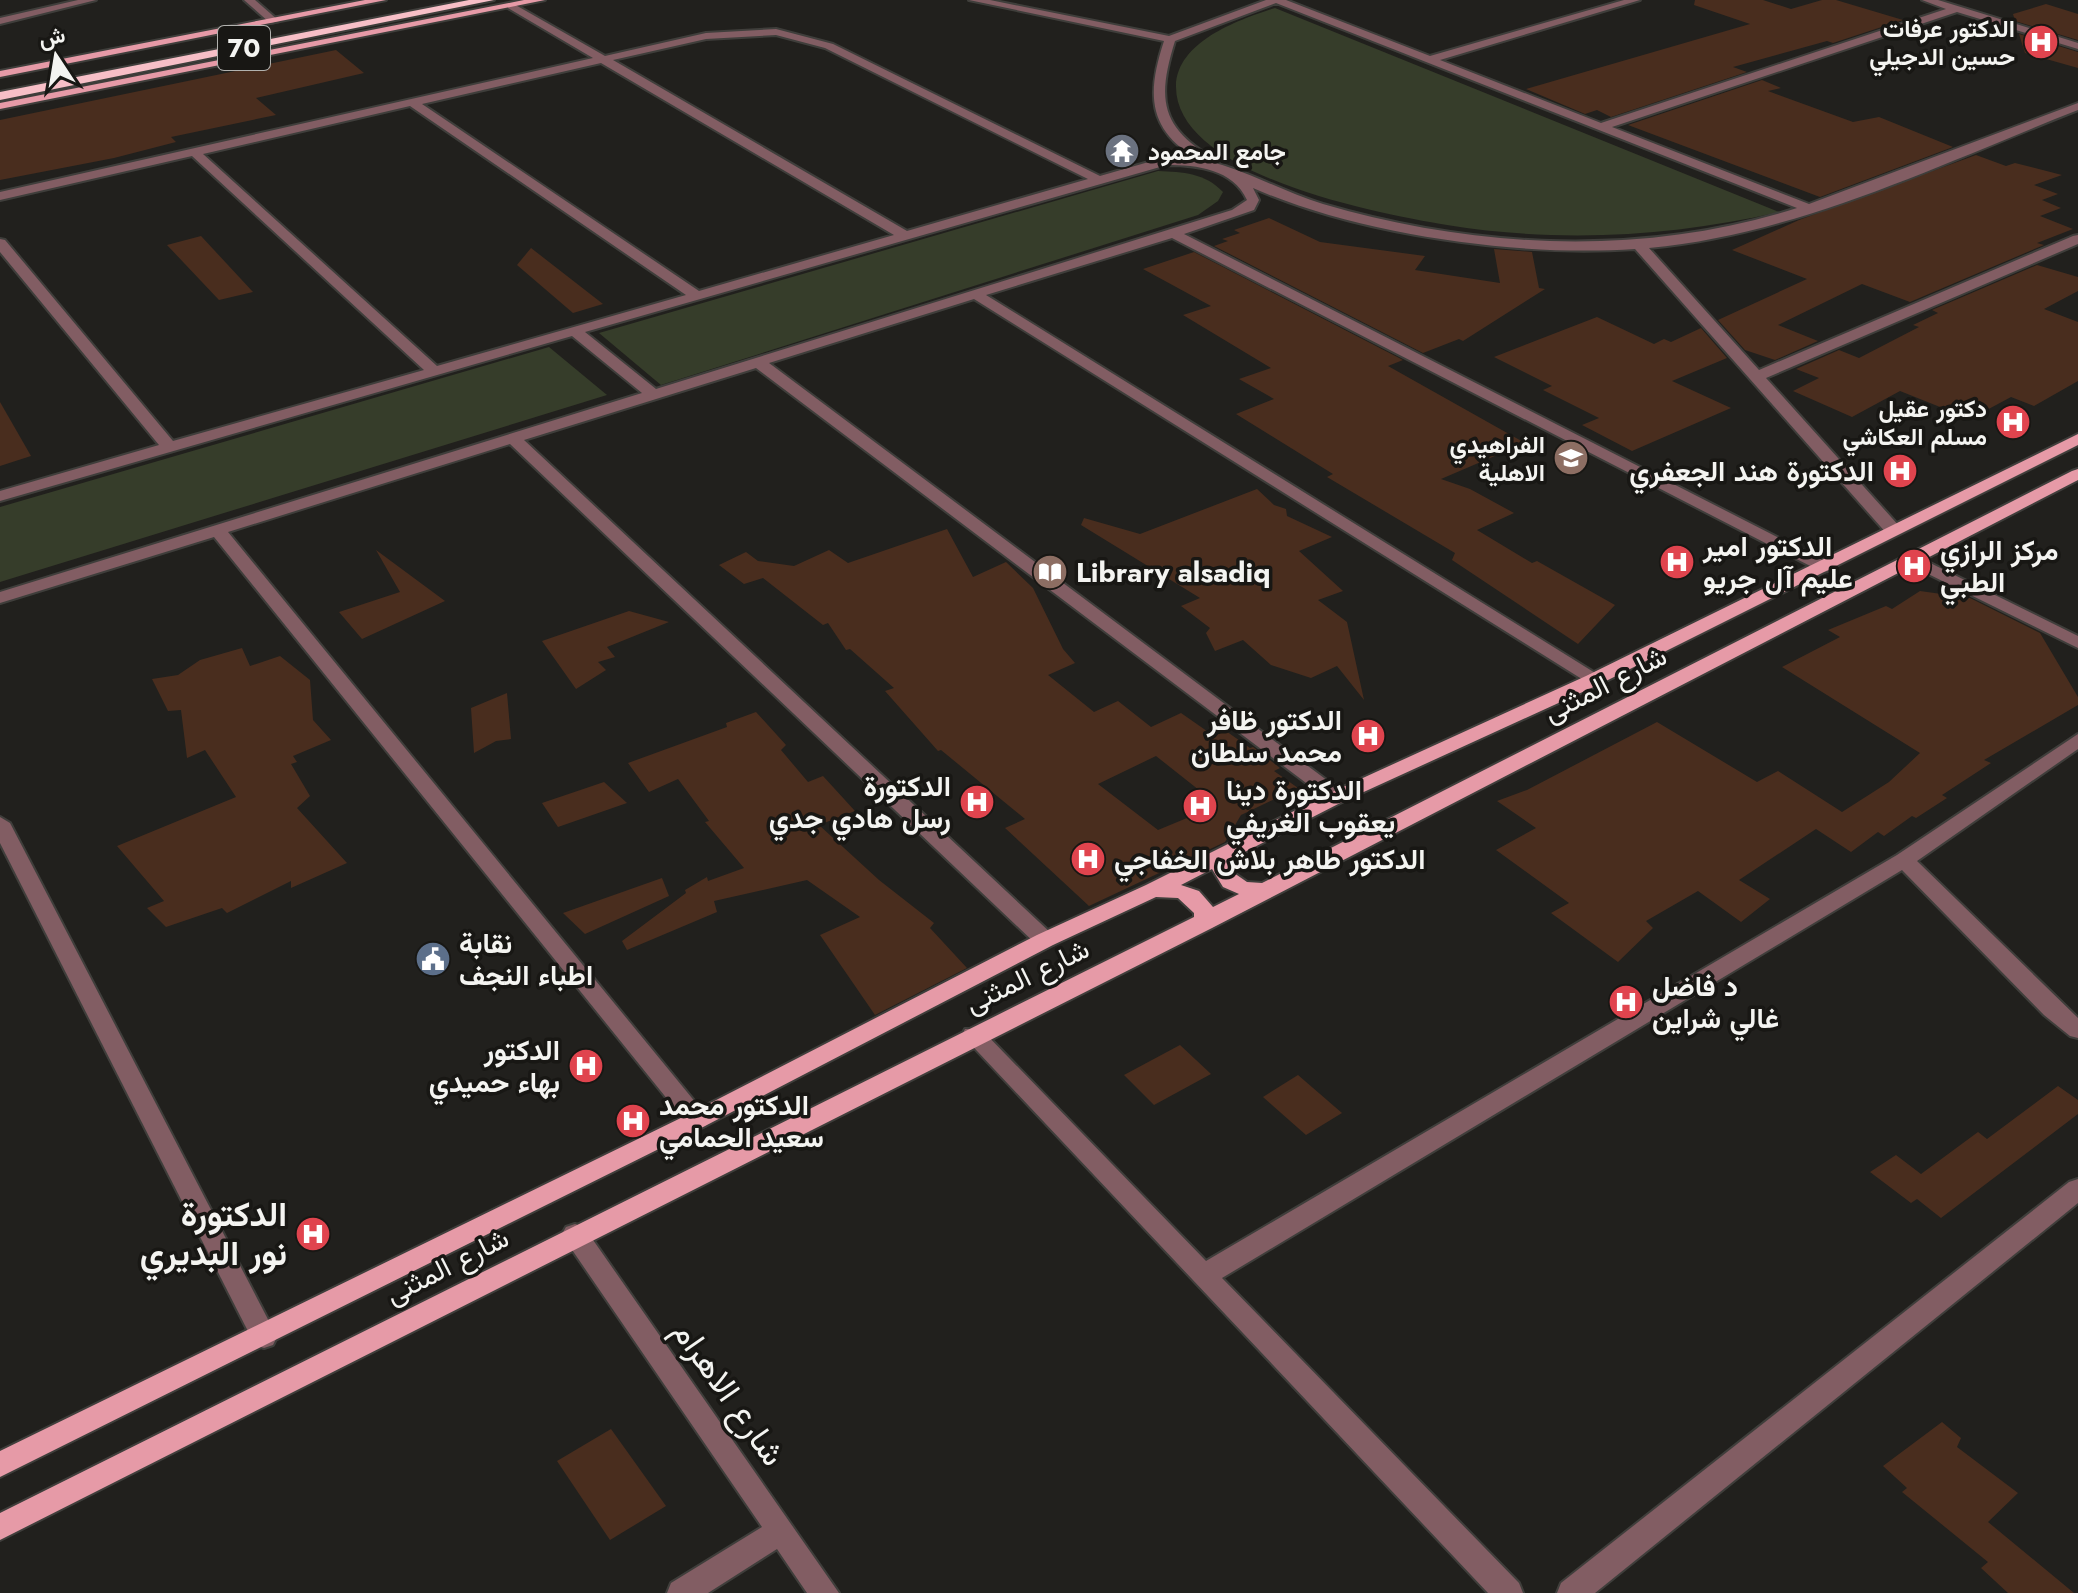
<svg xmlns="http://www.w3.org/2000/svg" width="2078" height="1593" font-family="Jost,Vazirmatn,sans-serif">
<rect width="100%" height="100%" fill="#21201d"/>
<!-- green -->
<g fill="#363d2a">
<path d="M1275,8L1779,212C1671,237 1557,243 1447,225C1379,214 1175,175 1176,86C1177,41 1240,19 1275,8Z"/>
<path d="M1158,171C1183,172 1205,173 1223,192L1218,201L1198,215L661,385L599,333Z"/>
<path d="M549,347L607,395L0,582V507Z"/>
</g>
<!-- building -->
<g fill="#492d1e" fill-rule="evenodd">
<path d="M1695,0H1763L1791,9L1822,0H1836L1903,20L1833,43L1827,41L1733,67L1747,72L1611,117L1597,110L1585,114L1526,89L1750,24L1694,5Z"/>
<path d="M2046,4L2078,14V40L2015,21L2013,14Z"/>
<path d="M2019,34L2078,52V68L2025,53Z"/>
<path d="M336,50L364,73L256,98L276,115L171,137L176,142L114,158L0,180V120Z"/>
<path d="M1762,80L1781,88L1768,91L1853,122L1879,117L1953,147L1820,197L1628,125Z"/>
<path d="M1976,155L2006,166L2015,163L2062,175L2034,185L2058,194L2042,200L2061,208L2040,216L2073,229L2037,243L2044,245L1910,302L1862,284L1778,325L1818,341L1775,360L1745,350L1718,320L1807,279L1732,250L1799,220Z"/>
<path d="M1269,218L1320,242L1425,256L1415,270L1500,283L1494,249L1532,252L1539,288L1545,289L1463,341L1459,339L1423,353L1214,246L1228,241L1222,239L1240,233L1234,230Z"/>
<path d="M201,236L253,292L219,300L167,245Z"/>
<path d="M531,248L603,304L573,313L517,265Z"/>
<path d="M1194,252L1403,360L1388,366L1525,443L1441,479L1470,489L1514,513L1477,530L1532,563L1537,561L1615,605L1578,644L1452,560L1455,553L1327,477L1333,474L1236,414L1274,399L1239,379L1271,368L1183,315L1211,306L1143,269Z"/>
<path d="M2037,265L2078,277V291L2044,309L2078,322V381L2034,406L2011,397L1970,419L1900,391L1852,417L1793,391L1819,378L1796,369L1839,350L1859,358L1919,327L1913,325L1938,313L1932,310Z"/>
<path d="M1597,317L1654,344L1664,339L1671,342L1701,328L1727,358L1672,381L1731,408L1632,451L1582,425L1599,418L1543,390L1552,386L1494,357Z"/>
<path d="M0,402L31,456L0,466Z"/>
<path d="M1257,489L1274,505L1286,509L1287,516L1332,537L1299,551L1343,591L1318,600L1347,622L1364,700L1337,666L1311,678L1271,665L1243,640L1215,651L1206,633L1210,628L1181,606L1200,598L1081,525L1084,518L1140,534Z"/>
<path d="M947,529L973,577L1006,562L1033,588L1063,649L1075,663L1048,675L1094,712L1118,701L1151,727L1181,713L1214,736L1226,731L1250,748L1253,747L1280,768L1274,771L1298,788L1241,815L1225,842L1089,906L1005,828L1025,819L941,750L938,751L885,691L894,688L850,649L846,650L828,623L823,625L763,578L744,584L719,565L746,552L758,561L794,566L829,550L848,563ZM1156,756L1204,794L1216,806L1158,830L1098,784Z"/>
<path d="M376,550L445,601L362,639L339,612L400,592Z"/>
<path d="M1920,591L1970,598L2040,633L2078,697V705L1984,760L1991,763L1942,795L1947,798L1916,818L1912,816L1884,836L1878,832L1851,852L1816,829L1739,880L1770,899L1741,922L1698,891L1646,921L1653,928L1618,962L1551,913L1569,903L1496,850L1536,828L1497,801L1527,790L1657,722L1757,782L1778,771L1842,812L1889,782L1920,753L1782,667L1840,637L1828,630L1886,606L1892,609Z"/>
<path d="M629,611L669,622L607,647L615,657L598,662L606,670L576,689L542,641Z"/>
<path d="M242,648L250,666L280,656L310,680L313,720L331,740L293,756L297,762L291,764L310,796L297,808L347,863L291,888V881L227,913L222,908L166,927L147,908L164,901L117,846L236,797L205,750L187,758L181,710L168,711L152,679L178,675L200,660Z"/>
<path d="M507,693L511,739L496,741L474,753L471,708Z"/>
<path d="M756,712L786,745L781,750L808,782L823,776L855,811L819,825L879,880L934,923L930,928L967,968L875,1015L820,935L860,917L807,880L714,901L717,912L627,950L622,941L686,893L685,890L707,877L708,881L744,868L705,822L709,821L678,779L649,792L628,763L727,727L726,723Z"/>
<path d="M604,782L627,803L558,827L542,803Z"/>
<path d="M662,878L669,896L585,934L563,913Z"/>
<path d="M1180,1045L1211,1074L1154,1105L1124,1075Z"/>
<path d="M1298,1075L1342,1113L1306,1135L1263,1097Z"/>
<path d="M2058,1086L2078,1100V1114L1941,1218L1917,1199L1911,1203L1870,1172L1896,1155L1921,1174L1978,1132L1987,1139Z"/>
<path d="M1942,1422L1961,1438L1957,1447L2018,1493L1988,1522L2074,1593H2008L1981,1568L1988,1562L1902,1492L1907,1488L1883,1466Z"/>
<path d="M611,1429L666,1506L610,1540L557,1461Z"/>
</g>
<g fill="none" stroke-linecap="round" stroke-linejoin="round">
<defs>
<g id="minor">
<path d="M78,0H96L0,24V18Z"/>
<path d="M244,0H255L279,21L270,23Z"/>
<path d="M969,0H990L1169,36L1266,0H1286L1430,56L1624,0H1640L1440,60L1601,123L1946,9L1922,0H1938L2078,43V49L1957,12L1612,127L1809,204L2078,103V110C1940,164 1799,234 1649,248L1759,370L2073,236L2078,235V244L1766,378L1900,527L1902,531L1894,536L1888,535L1635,249C1519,257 1360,235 1253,188L1259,200L1254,210L1184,234L1828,563L1831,567L1828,571L1822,572L1172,238L986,295L1600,676L1602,680L1600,684L1593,686L974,299L769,363L1344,793L1347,797L1337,803L1330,801L756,368L524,440L1053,935L1056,940L1053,945H1037L510,444L228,532L705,1114L709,1120L705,1126L697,1129L689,1126L214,537L0,603V592L642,393L572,336L0,501V491L159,445L0,252V239L5,240L173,441L424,370L192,156L0,200V192L593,58L508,8V4L512,3L605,56L706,33L776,29L833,44L1100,176L1166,157L1197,159C1147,129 1147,93 1164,41ZM1276,3L1797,208C1643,257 1477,249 1323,204C1286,193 1252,173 1215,163L1214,159C1160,127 1157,99 1175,41ZM776,35L825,48L1088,179L907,231L613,60L706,39ZM601,63L894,235L699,291L422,104ZM410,106L686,295L437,366L203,154ZM1167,165C1197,165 1233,169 1247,200L1232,210L656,389L585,332Z"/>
<path d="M1914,555L2078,636V648L1908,564L1905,560L1908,556Z"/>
<path d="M2078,734V749L1917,861L2078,1018V1038L2070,1036L2044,1015L1902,870L1222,1278L1519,1583L1523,1593H1488L962,1035L965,1029H981L1206,1261L1897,855Z"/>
<path d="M0,817L10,823L273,1329L277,1337L273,1345L264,1348L255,1345L0,843Z"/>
<path d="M2078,1179V1203L1595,1593H1557L1561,1583L2069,1182Z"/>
<path d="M575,1224L584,1227L839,1593H807L777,1549L708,1593H667L671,1583L762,1527L566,1241L562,1234L566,1227Z"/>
</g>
<g id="major">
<path d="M365,0H386L0,77V71Z"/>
<path d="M524,0H545L0,109V103Z"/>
<path d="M2078,434V445L1600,684L1344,801L1237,856L1232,862L1234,873L1247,882L1262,883L2072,471L2078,469V480L1212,928L0,1540V1513L1194,917V913L1178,898L1156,897L1053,945L705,1126L0,1477V1451L689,1114L1037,935L1146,885L1330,793L1586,676ZM1212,869L1223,887L1239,894L1213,907L1199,891L1181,885Z"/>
</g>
<path id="highway" d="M469,0H494L0,100V92Z"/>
</defs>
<!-- minor casing -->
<use href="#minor" stroke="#3f3e3b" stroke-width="4"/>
<!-- major casing -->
<use href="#major" stroke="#3f3e3b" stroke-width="4"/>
<!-- highway casing -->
<use href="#highway" stroke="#3f3e3b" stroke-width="4"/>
<!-- minor -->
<use href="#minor" fill="#825d63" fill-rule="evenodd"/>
<!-- major -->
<use href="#major" fill="#e69aa7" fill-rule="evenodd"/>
<!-- highway -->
<use href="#highway" fill="#f7bfc7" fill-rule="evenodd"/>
</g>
<!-- icons -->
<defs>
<symbol id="hospital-disc" viewBox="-11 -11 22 22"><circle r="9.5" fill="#e0444e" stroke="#181714"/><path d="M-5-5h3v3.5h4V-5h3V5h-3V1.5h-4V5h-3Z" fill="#fff"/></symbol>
<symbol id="temple-disc" viewBox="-11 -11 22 22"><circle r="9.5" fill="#6b7280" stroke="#181714"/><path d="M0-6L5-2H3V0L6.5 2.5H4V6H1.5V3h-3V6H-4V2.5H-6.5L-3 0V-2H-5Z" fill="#fff"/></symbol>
<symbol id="school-disc" viewBox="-11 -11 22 22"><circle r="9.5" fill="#8d6e63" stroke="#181714"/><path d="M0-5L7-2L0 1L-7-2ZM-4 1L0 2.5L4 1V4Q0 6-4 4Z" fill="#fff"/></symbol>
<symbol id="library-disc" viewBox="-11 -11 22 22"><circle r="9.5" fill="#8d6e63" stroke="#181714"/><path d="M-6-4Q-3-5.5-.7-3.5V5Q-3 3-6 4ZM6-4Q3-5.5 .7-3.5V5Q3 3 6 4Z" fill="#fff"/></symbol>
<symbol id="civic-disc" viewBox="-11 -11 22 22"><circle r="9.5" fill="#5c6f8a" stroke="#181714"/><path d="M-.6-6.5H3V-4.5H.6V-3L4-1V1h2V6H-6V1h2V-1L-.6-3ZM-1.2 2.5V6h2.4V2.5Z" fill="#fff"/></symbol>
</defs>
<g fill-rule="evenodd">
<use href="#hospital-disc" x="2021" y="22" width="40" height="40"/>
<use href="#temple-disc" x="1102" y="131" width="40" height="40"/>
<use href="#hospital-disc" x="1993" y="402" width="40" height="40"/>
<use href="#school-disc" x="1551" y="438" width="40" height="40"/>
<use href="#hospital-disc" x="1880" y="451" width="40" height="40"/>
<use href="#hospital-disc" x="1657" y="542" width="40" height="40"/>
<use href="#hospital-disc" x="1894" y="546" width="40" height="40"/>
<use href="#library-disc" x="1030" y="552" width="40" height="40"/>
<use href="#hospital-disc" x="1348" y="716" width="40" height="40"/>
<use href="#hospital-disc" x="957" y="782" width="40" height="40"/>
<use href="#hospital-disc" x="1180" y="786" width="40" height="40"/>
<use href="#hospital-disc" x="1068" y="839" width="40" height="40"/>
<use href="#civic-disc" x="413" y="939" width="40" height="40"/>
<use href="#hospital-disc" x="1606" y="982" width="40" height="40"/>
<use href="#hospital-disc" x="566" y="1046" width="40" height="40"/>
<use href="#hospital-disc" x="613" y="1101" width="40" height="40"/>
<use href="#hospital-disc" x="293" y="1214" width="40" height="40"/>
</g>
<g text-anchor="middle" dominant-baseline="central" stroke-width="7" stroke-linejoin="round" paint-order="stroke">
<!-- far-poi labels -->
<g font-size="24" font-weight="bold" fill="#f4f4f1" stroke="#181714" text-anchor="end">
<text x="2015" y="28">الدكتور عرفات<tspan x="2015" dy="28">حسين الدجيلي</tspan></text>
<text x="1148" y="151" text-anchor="start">جامع المحمود</text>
<text x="1987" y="408">دكتور عقيل<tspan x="1987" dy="28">مسلم العكاشي</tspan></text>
<text x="1545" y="444">الفراهيدي<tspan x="1545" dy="28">الاهلية</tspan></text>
</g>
<!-- shield labels -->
<rect fill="#181714" stroke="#b2b2af" stroke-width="2" x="218" y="26" width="52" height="44" rx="6"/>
<g font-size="26" font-weight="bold" fill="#f4f4f1">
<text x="244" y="48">70</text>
</g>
<!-- poi labels -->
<g font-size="28" font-weight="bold" fill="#f4f4f1" stroke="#181714" text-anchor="start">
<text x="1874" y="471" text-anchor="end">الدكتورة هند الجعفري</text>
<text x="1703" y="546">الدكتور امير<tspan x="1703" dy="32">عليم آل جريو</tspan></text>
<text x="1940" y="550">مركز الرازي<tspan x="1940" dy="32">الطبي</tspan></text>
<text x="1076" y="572">Library alsadiq</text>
<text x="1342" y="720" text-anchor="end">الدكتور ظافر<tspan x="1342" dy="32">محمد سلطان</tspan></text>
<text x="951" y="786" text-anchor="end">الدكتورة<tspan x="951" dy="32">رسل هادي جدي</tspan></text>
<text x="1226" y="790">الدكتورة دينا<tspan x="1226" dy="32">يعقوب الغريفي</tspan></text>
<text x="1114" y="859">الدكتور طاهر بلاش الخفاجي</text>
<text x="459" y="943">نقابة<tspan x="459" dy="32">اطباء النجف</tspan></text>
<text x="1652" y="986">د فاضل<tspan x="1652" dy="32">غالي شراين</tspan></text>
<text x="560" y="1050" text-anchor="end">الدكتور<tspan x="560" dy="32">بهاء حميدي</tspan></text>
<text x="659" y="1105">الدكتور محمد<tspan x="659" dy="32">سعيد الحمامي</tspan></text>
</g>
<!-- street labels -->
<g font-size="28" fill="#f4f4f1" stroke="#181714">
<text transform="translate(1605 684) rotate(-27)">شارع المثنى</text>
<text transform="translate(1027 976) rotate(-26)">شارع المثنى</text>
<text transform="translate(447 1266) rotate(-27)">شارع المثنى</text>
</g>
<!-- near-poi labels -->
<g font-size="34" font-weight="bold" fill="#f4f4f1" stroke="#181714" text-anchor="end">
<text x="287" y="1214">الدكتورة<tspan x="287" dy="39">نور البديري</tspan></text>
</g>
<!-- near-street labels -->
<g font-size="34" fill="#f4f4f1" stroke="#181714">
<text transform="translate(729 1393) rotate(55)">شارع الاهرام</text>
</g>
</g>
<!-- north arrow -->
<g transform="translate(56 56) rotate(348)" stroke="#181714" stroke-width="6" paint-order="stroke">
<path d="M0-6L14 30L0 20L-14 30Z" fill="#f4f4f1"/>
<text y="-12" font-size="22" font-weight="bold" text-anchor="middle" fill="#f4f4f1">ش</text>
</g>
</svg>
